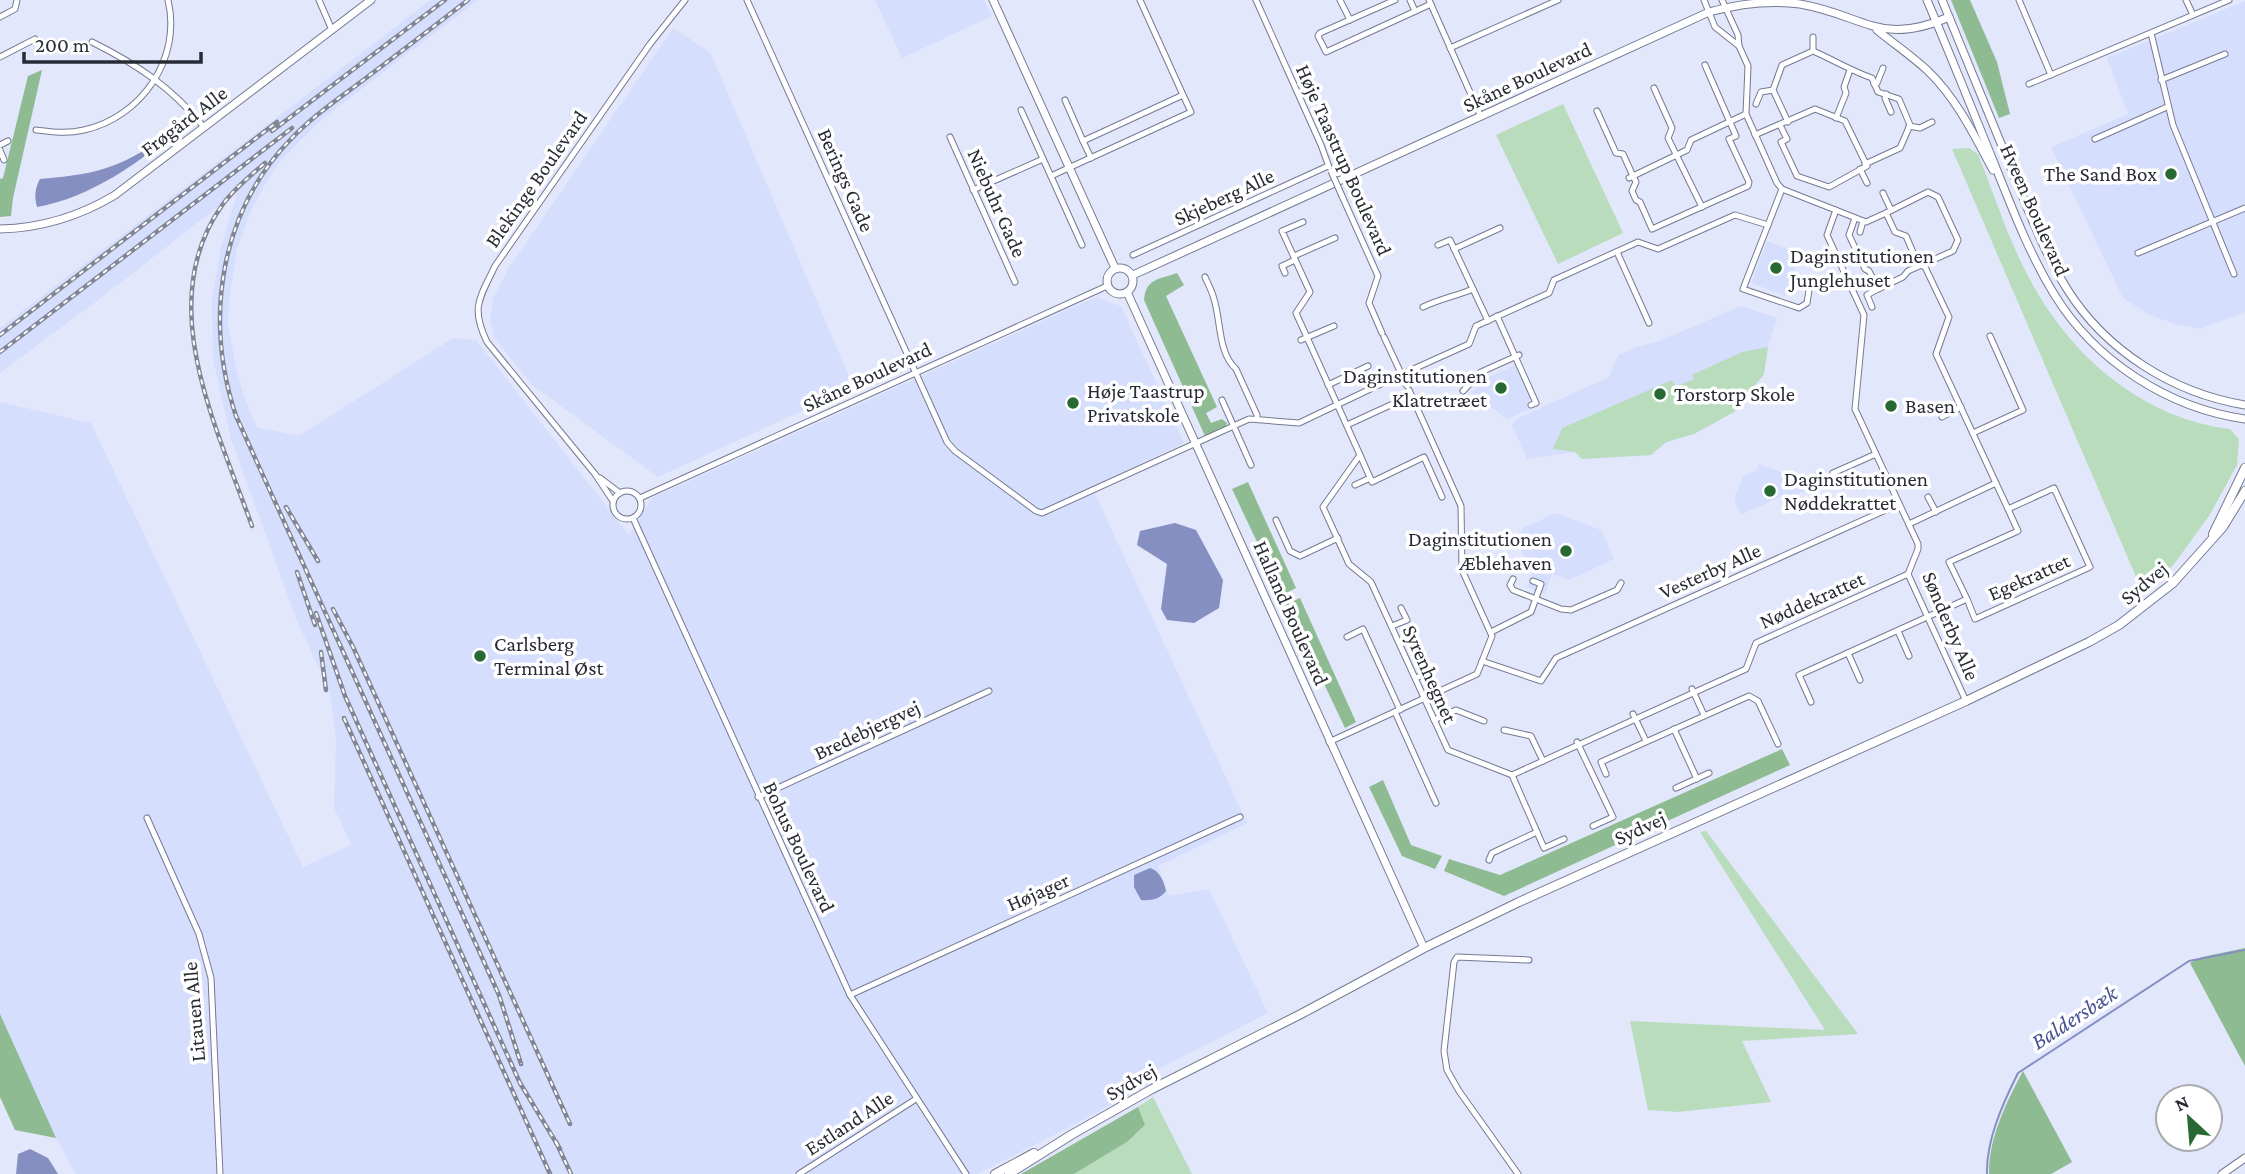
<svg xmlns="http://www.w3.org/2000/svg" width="2245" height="1174" font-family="'Crimson Pro',serif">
<rect width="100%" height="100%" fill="#e2e7fc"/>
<!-- built -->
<g fill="#d6defe">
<path d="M431,0H478L322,119L281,160L264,186L250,213L237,249L230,294L228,323L235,363L244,397L257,427L299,436L453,338L476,340L629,535L652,498L1096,297L1121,306L1184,443L1092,487L1247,823L1158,866L1169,896L1209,889L1268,1013L1149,1074L1152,1082L1074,1125L977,1174H76L56,1138L0,1014V402L91,423L303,867L351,845L334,808L336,741L330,690H323V677L297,621L231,439L213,359L212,300L221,247L238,191L105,295L0,373V328Z"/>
<path d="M875,0H984L992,16L902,58Z"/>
<path d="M2245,1V312L2200,329L2175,324L2150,315L2123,298L2051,147L2128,114L2107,58Z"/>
<path d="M673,28L710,52L851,381L813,406L658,477L532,385L495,339L490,320L493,298L508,269Z"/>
<path d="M1767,241L1801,254L1786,296L1751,283Z"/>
<path d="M1741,306L1777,318L1768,347L1764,374L1734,412L1694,434L1666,442L1651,455L1582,459L1575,452L1527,459L1512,426L1516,419L1609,377L1618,355L1636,347L1657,342Z"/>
<path d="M1515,365L1530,398L1527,405L1529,408L1534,407L1507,419L1472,393L1485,379Z"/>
<path d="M1759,464L1800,479L1819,470L1816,481L1809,484L1811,488L1787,499L1784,495L1741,515L1734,500L1742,477L1757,470Z"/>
<path d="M1556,513L1601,530L1614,559L1569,580L1552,574L1545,594L1527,587L1534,568L1528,565L1518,542L1523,528Z"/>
</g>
<!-- green -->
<g fill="#b9dcbc">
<path d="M1563,104L1623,233L1558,264L1496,135Z"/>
<path d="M1969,148L1978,154C1993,192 2006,232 2024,268C2064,350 2137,417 2230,429L2239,439L2237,465L2209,516L2174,564L2143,593L1952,149Z"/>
<path d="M1768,347L1764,374L1734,412L1694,434L1666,442L1651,455L1582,459L1575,452L1553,449L1562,428L1672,380L1676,387L1694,379L1692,375L1742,352Z"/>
<path d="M1706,831L1858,1034L1742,1041L1771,1102L1678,1112L1648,1110L1630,1021L1825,1030L1700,832Z"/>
<path d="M1153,1097L1192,1174H1074L1127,1142L1145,1125L1138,1107Z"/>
</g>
<!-- forest -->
<g fill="#8fbb92">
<path d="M1951,0H1970L1997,62L2010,114L1999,118Z"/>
<path d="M42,70L13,198L11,216L0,217V179L3,178L28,76Z"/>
<path d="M1177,273L1184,285L1166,296L1217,407L1206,413L1211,423L1222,419L1227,423L1226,426L1205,436L1144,300C1146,278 1158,280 1177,273Z"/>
<path d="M1248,482L1296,588L1282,595L1232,489Z"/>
<path d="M1300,598L1356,722L1345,728L1286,604Z"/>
<path d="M1782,749L1790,765L1504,896L1444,871L1449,859L1500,875Z"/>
<path d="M1383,780L1411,845L1442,856L1435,869L1402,856L1369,787Z"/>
<path d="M2245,948V1066L2190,963L2202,957Z"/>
<path d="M0,1014L56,1138L15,1130L0,1097Z"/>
<path d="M2023,1071L2072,1162L2051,1174H1989C1988,1139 2007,1101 2023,1071Z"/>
<path d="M1138,1107L1145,1125L1127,1142L1074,1174H1021Z"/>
</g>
<!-- water -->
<g fill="#858fc1">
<path d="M183,121L182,125C143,161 90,198 37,207C34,196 35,188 40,179C85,175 109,172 148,148C160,140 170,126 183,121Z"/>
<path d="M1175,523L1196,530L1223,580L1219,608L1194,623L1167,620L1161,609L1167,564L1137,545L1140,531Z"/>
<path d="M1150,868C1160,871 1164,882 1166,891C1160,899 1151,901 1141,900L1134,887V875Z"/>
<path d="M30,1149L48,1158L58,1174H16L18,1154Z"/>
</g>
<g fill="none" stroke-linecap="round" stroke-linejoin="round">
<!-- stream -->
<path stroke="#858fc1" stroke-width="2" d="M1987,1174C1986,1140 2003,1103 2018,1073L2189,961L2245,950"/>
<defs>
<g id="minor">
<path d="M319,0L332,30"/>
<path d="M747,0L947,442L955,451L1036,511L1042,513L1249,419L1299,423L1385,382"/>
<path d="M1256,0L1321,145L1329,167"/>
<path d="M1340,0L1350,20"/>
<path d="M1395,0L1320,33L1318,36L1326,52L1431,4"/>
<path d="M1410,0L1415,11"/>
<path d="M1429,0L1481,117"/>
<path d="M1704,0L1715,27L1739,46"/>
<path d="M1722,0L1738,35L1739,46L1748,66L1746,114L1777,183L1782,189L1743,289L1799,308L1807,303L1809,290"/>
<path d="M2019,0L2051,75"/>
<path d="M2186,0L2193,15"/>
<path d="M0,17L15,9L17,0"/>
<path d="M2151,33L2173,125L2234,274"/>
<path d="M1813,37V51"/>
<path d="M92,42C138,65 171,87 204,127"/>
<path d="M1450,48L1558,0"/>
<path d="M0,57L35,39"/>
<path d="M2161,80L2225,54"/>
<path d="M1874,84L1877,83L1883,68"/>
<path d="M2029,84L2229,0"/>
<path d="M1654,88L1672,128L1668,138L1702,207"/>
<path d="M1886,94L1885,98L1891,112"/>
<path d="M1065,100L1083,141"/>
<path d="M1756,104L1761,92L1773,90"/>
<path d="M1021,110L1082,245"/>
<path d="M1597,111L1616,153L1623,154L1633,176L1687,150L1691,140L1746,114"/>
<path d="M1836,118L1846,93L1844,87L1850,70"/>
<path d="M1788,122L1773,90L1782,65L1813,51C1834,60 1851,71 1872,78L1878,92L1899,99L1910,125L1900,148L1865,164"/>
<path d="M1909,126L1920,128L1932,122"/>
<path d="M36,130C52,132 67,134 84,130C142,117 182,58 168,0"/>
<path d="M1755,135C1775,126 1795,118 1815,109L1845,121L1867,166L1829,187L1797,176L1781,142L1787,139L1780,125"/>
<path d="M950,137L1015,282"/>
<path d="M2095,139L2167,107"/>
<path d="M0,145L8,141"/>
<path d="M0,150L4,160"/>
<path d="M1091,158L1083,141L1183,95L1140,0"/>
<path d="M1860,169L1867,183"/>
<path d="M1051,176L1191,112L1183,95"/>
<path d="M1629,178L1633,176L1636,182L1632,191L1636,200L1640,202L1652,229L1748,186L1749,182L1729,139L1736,136L1705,65"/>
<path d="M1782,189L1866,222L1886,213L1895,232L1906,236L1918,264L1925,267L1949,317L1936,354L2008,509"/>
<path d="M973,190L1043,159"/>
<path d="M1883,193L1891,210"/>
<path d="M1342,196L1378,276L1369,303L1382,333"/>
<path d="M1836,210L1827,235L1864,315L1855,409L1918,544V549L1908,574L1966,701"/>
<path d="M1855,218L1849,235L1865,269L1869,271L1878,289L1903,277L1908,271L1953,251L1958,240L1938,197L1928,192L1886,213"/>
<path d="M1303,222L1282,231L1310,292L1296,313L1360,455L1323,507L1349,564L1371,582L1448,750L1512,775L1746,669L1756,643L1908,574"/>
<path d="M1860,232L1863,221"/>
<path d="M1438,245L1450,240L1488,321"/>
<path d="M1454,249L1500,228"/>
<path d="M1617,252L1649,323"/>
<path d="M2138,253L2245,208"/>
<path d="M1133,255L1328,166"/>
<path d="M1294,256L1335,238"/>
<path d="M1285,273L1282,266L1295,260"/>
<path d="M1205,277C1208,284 1212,291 1214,299C1221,321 1218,353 1236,369L1257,415V419"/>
<path d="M1423,307C1440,299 1456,296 1473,289"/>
<path d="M1872,307L1867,295L1878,289"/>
<path d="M1497,316L1536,403L1531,405"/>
<path d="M1384,337L1407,386"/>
<path d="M1301,340L1334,326"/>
<path d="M1389,380L1469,344L1476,326L1549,293L1554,280L1638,242L1658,249L1735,215L1768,225"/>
<path d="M1328,385L1368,366"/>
<path d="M1463,391L1481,372L1519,355"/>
<path d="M1222,400L1251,465"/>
<path d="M1942,417L1961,407"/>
<path d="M1347,425L1397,402"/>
<path d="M1973,433L2023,410L1990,336"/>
<path d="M1360,455L1372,482L1424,457L1442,497"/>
<path d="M1833,473L1876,454"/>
<path d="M600,478L620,493"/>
<path d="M1355,485L1370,478"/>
<circle cx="627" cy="505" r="14"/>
<path d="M1928,497L1936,512"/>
<path d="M640,498L1107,286"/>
<path d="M613,501L595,474L487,342C470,307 480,298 495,266L650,44L685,0"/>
<path d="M633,518L850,995L966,1174"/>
<path d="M1276,520L1290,551L1300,556L1338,538"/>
<path d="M1909,524L1996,483"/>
<path d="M1513,579L1510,585L1513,590L1561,609L1571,610L1617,590L1621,583"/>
<path d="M1392,626L1407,620L1401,608"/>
<path d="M1898,631L1909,656"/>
<path d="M1491,632L1531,612L1541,584L1533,581"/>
<path d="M1347,637L1363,629L1400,710"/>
<path d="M1848,653L1860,680"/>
<path d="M1482,661L1541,681L1556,658L1899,504"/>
<path d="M1416,678L1431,671L1424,658"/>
<path d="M1692,689L1704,715"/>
<path d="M1811,702L1799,675L1967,599L1975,619L2090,567L2054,488L2008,509L2018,531L1949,562L1967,599"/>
<path d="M1395,712L1436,803"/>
<path d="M1633,714L1646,741"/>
<path d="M1434,720L1456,710L1484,721"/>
<path d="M1674,729L1697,779"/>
<path d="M1504,730L1531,736L1543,761"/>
<path d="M1329,742L1477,674L1492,636L1462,570L1461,506L1409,390"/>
<path d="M1577,742L1613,817L1593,826"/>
<path d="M1606,774L1601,762L1749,696L1758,701L1778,744"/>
<path d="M1512,775L1544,848L1564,839"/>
<path d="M1676,788L1709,773"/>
<path d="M758,797L989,691"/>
<path d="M147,818L199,934L211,978L220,1174"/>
<path d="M1489,860L1492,853L1537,832"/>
<path d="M850,995L1240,817"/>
<path d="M799,1174L916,1099"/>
<path d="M1518,1174L1459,1091L1447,1070L1444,1051L1454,962L1457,957L1529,960"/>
</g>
<g id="tertiary">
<path d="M993,0L1115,268"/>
<path d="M1927,0C1950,54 1972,109 1994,163C2012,208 2029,253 2054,294C2095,361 2168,408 2245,419"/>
<path d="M1942,0C1965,56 1988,112 2011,168C2028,209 2043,251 2067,289C2106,351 2173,393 2245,405"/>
<path d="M1877,30C1894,44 1912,56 1928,71C1957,99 1974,135 1993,170"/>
<path d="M0,229C42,228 80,216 115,195L371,0"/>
<circle cx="1120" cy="281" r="13"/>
<path d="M1133,275L1709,12C1738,4 1770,0 1800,4C1864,15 1880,47 1949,17"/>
<path d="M1127,292L1424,948"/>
<path d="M2222,1174L2245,1158"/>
</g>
<g id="secondary">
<path d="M2213,534L2245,468"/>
<path d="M995,1174L1034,1153"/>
<path d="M1009,1174L1071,1135L1152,1089L1301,1014L1424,948L1519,902L1966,701L2089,642L2119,625L2173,583L2223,527L2245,491"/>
</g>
</defs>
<!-- minor casing -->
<use href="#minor" stroke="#757a91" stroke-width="7"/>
<!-- tertiary casing -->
<use href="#tertiary" stroke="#757a91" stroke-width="9"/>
<!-- secondary casing -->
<use href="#secondary" stroke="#757a91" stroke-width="10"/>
<!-- minor -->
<use href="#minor" stroke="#fff" stroke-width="5"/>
<!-- tertiary -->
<use href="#tertiary" stroke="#fff" stroke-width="7"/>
<!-- secondary -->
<use href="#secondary" stroke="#fff" stroke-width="8"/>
<defs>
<g id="rail">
<path d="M468,0C433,27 398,54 362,81C338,99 313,116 292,138C219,212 204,320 236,416L499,995L521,1064"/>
<path d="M272,131L445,0"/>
<path d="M0,335L277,122"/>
<path d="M0,352L292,128"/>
<path d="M286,507L318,561"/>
<path d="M252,526C217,427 152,302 223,204C235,188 250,176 265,163"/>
<path d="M297,572L315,625"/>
<path d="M333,609L353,647L570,1124"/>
<path d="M316,613L345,696L520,1083L560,1149"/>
<path d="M321,652L326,690"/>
<path d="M344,718L550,1174"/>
<path d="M556,1142L571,1174"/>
</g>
</defs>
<!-- rail casing -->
<use href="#rail" stroke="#818594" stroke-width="4.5"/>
<!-- rail -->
<use href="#rail" stroke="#fff" stroke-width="2" stroke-dasharray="5" stroke-linecap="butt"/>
<defs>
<path id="minor-bridge" d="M1331,171L1342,196"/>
</defs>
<!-- minor-bridge casing -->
<use href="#minor-bridge" stroke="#757a91" stroke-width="7" stroke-linecap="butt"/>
<!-- minor-bridge -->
<use href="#minor-bridge" stroke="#fff" stroke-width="5"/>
</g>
<!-- markers -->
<g fill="#276933" stroke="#fff" stroke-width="2.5">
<circle cx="2171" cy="174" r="7"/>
<circle cx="1776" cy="268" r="7"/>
<circle cx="1501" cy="388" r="7"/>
<circle cx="1660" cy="394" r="7"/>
<circle cx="1073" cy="403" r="7"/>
<circle cx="1891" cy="406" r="7"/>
<circle cx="1770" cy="491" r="7"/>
<circle cx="1566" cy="551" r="7"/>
<circle cx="480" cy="656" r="7"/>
</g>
<g text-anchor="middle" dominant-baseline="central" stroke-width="7" stroke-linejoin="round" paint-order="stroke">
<!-- street labels -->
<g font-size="21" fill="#282b34" stroke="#fff">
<text transform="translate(1527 77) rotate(-25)">Skåne Boulevard</text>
<text transform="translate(184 121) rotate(-37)">Frøgård Alle</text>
<text transform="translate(1344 160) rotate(66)">Høje Taastrup Boulevard</text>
<text transform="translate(536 179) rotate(-55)">Blekinge Boulevard</text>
<text transform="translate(846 180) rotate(66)">Berings Gade</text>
<text transform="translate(1224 197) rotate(-25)">Skjeberg Alle</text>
<text transform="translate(997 203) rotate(66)">Niebuhr Gade</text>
<text transform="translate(2035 210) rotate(66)">Hveen Boulevard</text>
<text transform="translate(867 377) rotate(-25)">Skåne Boulevard</text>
<text transform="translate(1710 571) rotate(-24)">Vesterby Alle</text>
<text transform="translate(2029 577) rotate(-24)">Egekrattet</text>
<text transform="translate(2144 583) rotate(-40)">Sydvej</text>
<text transform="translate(1812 600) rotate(-24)">Nøddekrattet</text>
<text transform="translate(1291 613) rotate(66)">Halland Boulevard</text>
<text transform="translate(1951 626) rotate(67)">Sønderby Alle</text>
<text transform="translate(1430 674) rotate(66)">Syrenhegnet</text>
<text transform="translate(867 730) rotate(-25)">Bredebjergvej</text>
<text transform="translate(1640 828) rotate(-24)">Sydvej</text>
<text transform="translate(799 847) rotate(65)">Bohus Boulevard</text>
<text transform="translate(1038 892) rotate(-24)">Højager</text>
<text transform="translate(194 1012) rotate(-95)">Litauen Alle</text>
<text transform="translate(1131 1082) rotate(-29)">Sydvej</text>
<text transform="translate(849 1123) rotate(-33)">Estland Alle</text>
</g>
<!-- poi labels -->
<g font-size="21" fill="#282b34" stroke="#fff" text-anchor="start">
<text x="2157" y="174" text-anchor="end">The Sand Box</text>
<text x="1790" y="256">Daginstitutionen<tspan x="1790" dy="24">Junglehuset</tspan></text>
<text x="1487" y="376" text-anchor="end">Daginstitutionen<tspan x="1487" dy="24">Klatretræet</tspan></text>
<text x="1087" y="391">Høje Taastrup<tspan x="1087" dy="24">Privatskole</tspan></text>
<text x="1674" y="394">Torstorp Skole</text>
<text x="1905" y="406">Basen</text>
<text x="1784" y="479">Daginstitutionen<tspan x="1784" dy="24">Nøddekrattet</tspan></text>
<text x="1552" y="539" text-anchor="end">Daginstitutionen<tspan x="1552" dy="24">Æblehaven</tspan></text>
<text x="494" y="644">Carlsberg<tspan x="494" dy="24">Terminal Øst</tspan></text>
</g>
<!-- water labels -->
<g font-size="23" font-style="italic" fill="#475192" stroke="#fff">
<text transform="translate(2074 1017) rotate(-33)">Baldersbæk</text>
</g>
</g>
<!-- north arrow -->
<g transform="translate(2189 1118) rotate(334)"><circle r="33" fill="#ffffff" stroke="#a9aaae" stroke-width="2"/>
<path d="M0-5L12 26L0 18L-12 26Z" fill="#276933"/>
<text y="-10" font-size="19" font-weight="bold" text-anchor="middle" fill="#282b34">N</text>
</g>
<!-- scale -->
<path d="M24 52v10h177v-10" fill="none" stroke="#282b34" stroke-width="3.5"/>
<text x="35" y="52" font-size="21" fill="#282b34" stroke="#ffffff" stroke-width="5" paint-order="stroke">200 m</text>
</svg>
